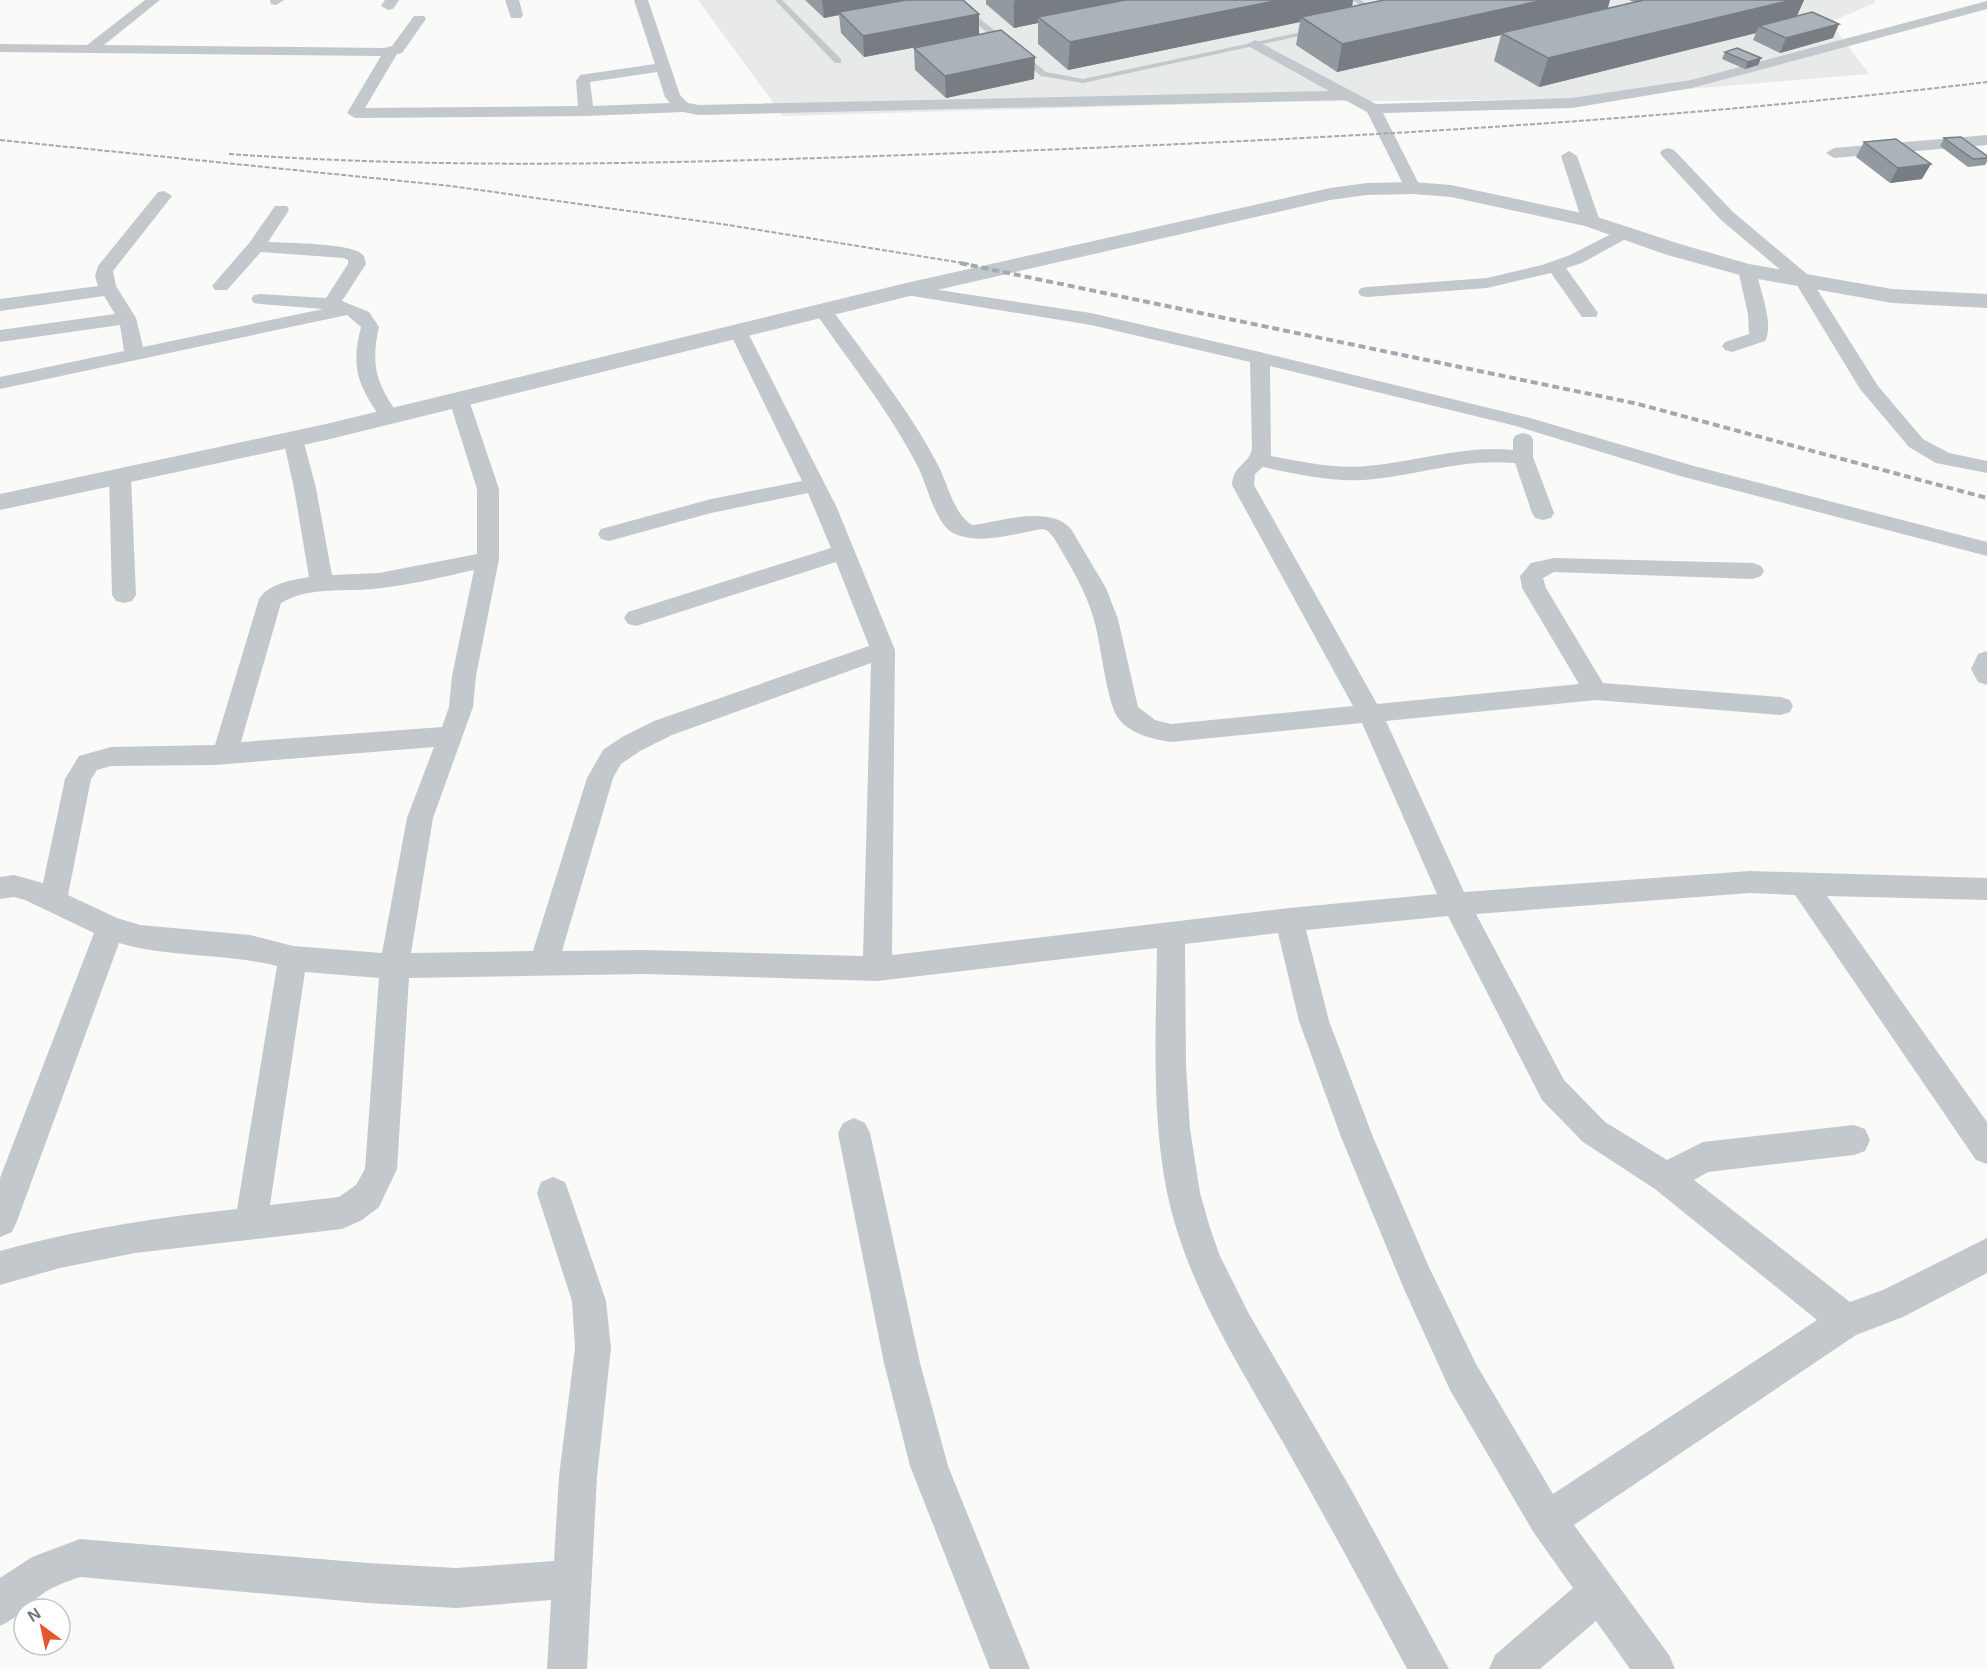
<svg xmlns="http://www.w3.org/2000/svg" width="1987" height="1669" font-family="Helvetica,sans-serif">
<rect width="100%" height="100%" fill="#fafaf8"/>
<!-- built -->
<path fill="#e8e9e9" d="M698,0H1875V3L1830,22L1869,74L1568,99L1276,102L783,116Z"/>
<g fill="none" stroke-linecap="round" stroke-linejoin="round">
<!-- service -->
<g fill="#c3c8cc" fill-rule="evenodd">
<path d="M775,0H782L841,59V63H835Z"/>
<path d="M949,0H956L1009,42V46H1003Z"/>
<path d="M1352,0H1360L1380,12L1375,13Z"/>
<path d="M1316,29L1318,32L1083,83L1041,76L1017,56L1024,54L1046,72L1083,79Z"/>
</g>
<!-- minor -->
<g fill="#c3c8cc" fill-rule="evenodd">
<path d="M145,0H160L104,45L384,48L392,46L414,16H424L426,19L402,53L397,54L365,108L578,106L576,81L580,75L655,64L634,0H648L680,95L688,103L699,105L1329,91L1250,47L1248,44L1255,40L1376,104L1572,98L1691,80L1987,1V9L1692,88L1572,108L1383,113L1421,188L1413,193L1405,188L1367,112L1345,100L699,115L683,112L586,116L355,118L347,113L381,56L0,52V44L87,45ZM657,72L665,97L670,103L593,106L590,82Z"/>
<path d="M270,0H284L276,5L271,4Z"/>
<path d="M385,0H399L393,9L388,10L381,6Z"/>
<path d="M505,0H519L523,15L521,18H511Z"/>
<path d="M1987,135V145L1834,158L1826,153L1834,148Z"/>
<path d="M1668,148L1674,150L1733,212L1808,275L1878,386L1923,439L1949,453L1987,461V473L1936,463L1909,447L1860,389L1795,282L1721,220L1662,156L1660,153L1662,150Z"/>
<path d="M1569,151L1577,156L1600,221L1597,225H1585L1582,221L1561,156Z"/>
<path d="M164,191L172,196L113,271L116,286L136,318L143,347L323,309L260,304L254,303L251,299L254,295L260,294L326,298L348,264V260L344,258L261,252L227,290H215L212,286L250,242L275,206H287L289,210L268,242C285,243 354,243 363,255C365,257 365,261 366,264L342,301L369,312L379,327C370,367 377,384 400,417L397,421H383C359,387 350,369 361,327L347,315L0,389V377L124,351L120,325L0,342V330L115,314L104,296L0,311V299L98,286L95,276L98,266L158,192Z"/>
<path d="M1625,227L1631,228L1634,232L1631,236L1582,263L1566,268L1598,313L1596,317H1582L1551,273L1487,288L1367,297L1361,296L1358,292L1361,288L1367,287L1487,278L1542,265L1570,255Z"/>
<path d="M1747,265L1753,266L1756,270C1759,287 1775,326 1765,341L1732,352L1725,350L1722,346L1725,342L1749,334L1748,314L1738,270L1741,266Z"/>
<path d="M906,285L1091,313L1260,352L1530,418L1694,466L1987,542V556L1680,476L1516,426L1270,366L1271,456C1303,462 1335,469 1367,466C1416,462 1463,445 1513,450V439L1516,435L1523,433L1530,435L1533,439V457L1554,513L1551,518L1543,520L1535,518L1532,513L1515,463C1463,458 1414,476 1364,480C1330,482 1296,474 1263,467L1255,474L1254,485L1377,704L1579,684L1522,588L1520,576L1531,563L1554,558L1753,563L1761,566L1764,571L1761,576L1753,579L1554,572L1543,578L1546,588L1603,683L1781,697L1790,700L1793,706L1790,712L1781,715L1596,700L1386,721L1464,892L1750,871L1987,878V900L1827,896L1987,1122V1164L1976,1160L1795,895L1750,893L1476,914L1564,1080L1605,1122L1667,1160L1703,1142L1854,1125L1865,1129L1870,1140L1865,1151L1854,1155L1708,1172L1694,1180L1850,1302L1883,1290L1987,1238V1273L1903,1317L1856,1335L1574,1525L1669,1655L1675,1669H1630L1596,1621L1540,1669H1489L1495,1655L1573,1588L1534,1533L1450,1390L1404,1289L1341,1137L1299,1021L1278,933L1185,944L1186,1064L1190,1129L1200,1193L1210,1228L1220,1256L1249,1314L1352,1491L1449,1669H1407C1367,1594 1327,1520 1285,1446C1239,1365 1186,1284 1167,1192C1151,1112 1156,1029 1157,948L877,981L645,974L409,978L397,1169L379,1207L362,1220L342,1229L135,1253L60,1268L0,1285V1251C80,1229 154,1218 237,1209L277,966C225,953 170,958 119,943L17,1221L12,1232L0,1237V1178L94,933L25,900L14,897L0,899V877L14,875L43,883L65,779L79,756L111,747L215,745L259,599C269,583 293,580 309,577L294,488L283,439L286,435L293,433L300,435L303,439L316,488L332,575L379,573L477,554V489L449,400L452,396H466L469,400L499,489V559L476,676L473,707L433,818L411,953L533,951L587,778L603,750L622,737L654,721L869,646L836,562L636,626L628,624L624,618L628,612L831,548L808,493L711,513L609,541L601,539L598,534L601,529L711,499L802,481L729,331L731,327H745L747,331L837,508L895,650L892,955L1289,908L1437,894L1362,723L1171,742C1152,739 1130,734 1118,718C1106,701 1101,643 1094,620C1086,590 1069,564 1054,538L1048,531L1043,529C1016,533 978,546 953,533C936,524 927,486 919,469C891,413 850,363 815,312L817,308H831C868,360 910,410 939,467C948,485 955,517 973,525C1001,521 1050,505 1071,529L1106,588L1118,619L1138,707L1155,720L1171,724L1353,706L1232,485C1233,465 1249,464 1252,449L1250,362L1091,325L900,294L897,290L900,286ZM474,570L452,676L449,707L442,727L241,742L281,603C311,585 348,593 382,588C413,584 443,577 474,570ZM871,663L863,956L645,950L562,951L613,778L621,764L640,751L672,735ZM434,747L407,818L382,953L293,946L250,935L140,925L117,918L68,895L91,779L97,770L111,766L215,765ZM1448,916L1542,1100L1583,1142L1655,1189L1817,1320L1553,1494L1476,1364L1428,1265L1373,1137L1329,1021L1306,930ZM305,972L379,978L365,1169L356,1185L339,1197L270,1205Z"/>
<path d="M120,469L127,471L131,476L136,595L132,601L124,603L116,601L112,595L109,476L113,471Z"/>
<path d="M1987,651V685L1978,682L1971,669L1978,654Z"/>
<path d="M854,1118L865,1123L870,1133L920,1363L948,1466L1030,1669H990L910,1466L884,1363L838,1133L843,1123Z"/>
<path d="M553,1177L565,1182L569,1193L606,1301L611,1348L597,1476L587,1669H547L551,1600L456,1608L368,1603L80,1577C66,1582 53,1586 41,1595C26,1605 17,1619 0,1626V1578L32,1557L80,1539L368,1563L456,1568L554,1561L559,1476L575,1348L572,1301L537,1193L541,1182Z"/>
</g>
<!-- tertiary -->
<path fill="#c3c8cc" fill-rule="evenodd" d="M1413,182L1451,185L1591,215L1680,244L1749,264L1892,289L1987,294V308L1892,303L1747,277L1664,254L1585,226L1451,197L1413,194L1367,195L1330,200L906,297L326,440L0,510V494L326,424L906,283L1330,188L1367,183Z"/>
<!-- rail-far1 -->
<g stroke="#a2aab0" stroke-width="2" stroke-dasharray="5 2" stroke-linecap="butt">
<path d="M0,140L451,186L728,225L969,264"/>
<path d="M229,154C485,172 734,161 990,152C1323,139 1656,122 1987,82"/>
</g>
<!-- rail -->
<path stroke="#a2aab0" stroke-width="4" stroke-dasharray="7 4" stroke-linecap="butt" d="M960,263L1638,404L1987,498"/>
</g>
<!-- wall -->
<g fill="#929a9f">
<path d="M805,0H963L979,14V35L1034,79L946,98L915,70L914,48L971,37L864,57L841,33L839,15L824,18Z"/>
<path d="M986,0H1353L1352,7L1382,0H1381H1610L1608,8L1634,2L1629,0H1804L1797,16L1833,38L1780,53L1753,40L1756,33L1539,87L1494,61L1501,35L1337,72L1296,45L1300,22L1068,70L1038,44V23L1014,28L986,4Z"/>
<path d="M1725,52L1761,58L1758,65L1745,69L1722,59Z"/>
<path d="M1944,138L1987,156V162L1985,165L1968,167L1940,146Z"/>
<path d="M1864,142L1922,179L1890,183L1856,157Z"/>
</g>
<!-- shaded-wall -->
<g fill="#777d82">
<path d="M822,0H918L839,12V15L824,18Z"/>
<path d="M1017,0H1157L1038,17V23L1014,28V1Z"/>
<path d="M1279,0H1353L1351,12L1301,17L1300,22L1068,70L1070,42Z"/>
<path d="M1544,0H1610L1606,12L1501,33V35L1337,72L1342,44Z"/>
<path d="M1792,0H1804L1793,24L1759,26L1756,33L1539,87L1548,58Z"/>
<path d="M979,14V35L864,57L863,36Z"/>
<path d="M1839,24L1833,38L1780,53L1786,38Z"/>
<path d="M1035,57L1034,79L946,98L945,76Z"/>
<path d="M1761,58L1758,65L1745,69L1748,62Z"/>
<path d="M1931,164L1922,179L1890,183L1898,168Z"/>
</g>
<!-- building -->
<g fill="#aab3b9" stroke="#777d82" stroke-width="1.5">
<path d="M906,0H963L979,14L863,36L839,12Z"/>
<path d="M1125,0H1279L1070,42L1038,17Z"/>
<path d="M1384,0H1544L1342,44L1301,17Z"/>
<path d="M1644,0H1792L1548,58L1501,33Z"/>
<path d="M1812,12L1839,24L1786,38L1759,26Z"/>
<path d="M1001,30L1035,57L945,76L914,48Z"/>
<path d="M1737,48L1761,58L1748,62L1725,52Z"/>
<path d="M1961,137L1987,156V158L1973,159L1944,138Z"/>
<path d="M1896,139L1931,164L1898,168L1864,142Z"/>
</g>
<!-- north arrow -->
<g transform="translate(42 1627) rotate(327)"><circle r="28" fill="#ffffff" stroke="#c1c8cd" stroke-width="1.5"/>
<path d="M0-4.5L10 22L0 15L-10 22Z" fill="#e4572e"/>
<text y="-9" font-size="16" font-weight="bold" text-anchor="middle" fill="#657683">N</text>
</g>
</svg>
